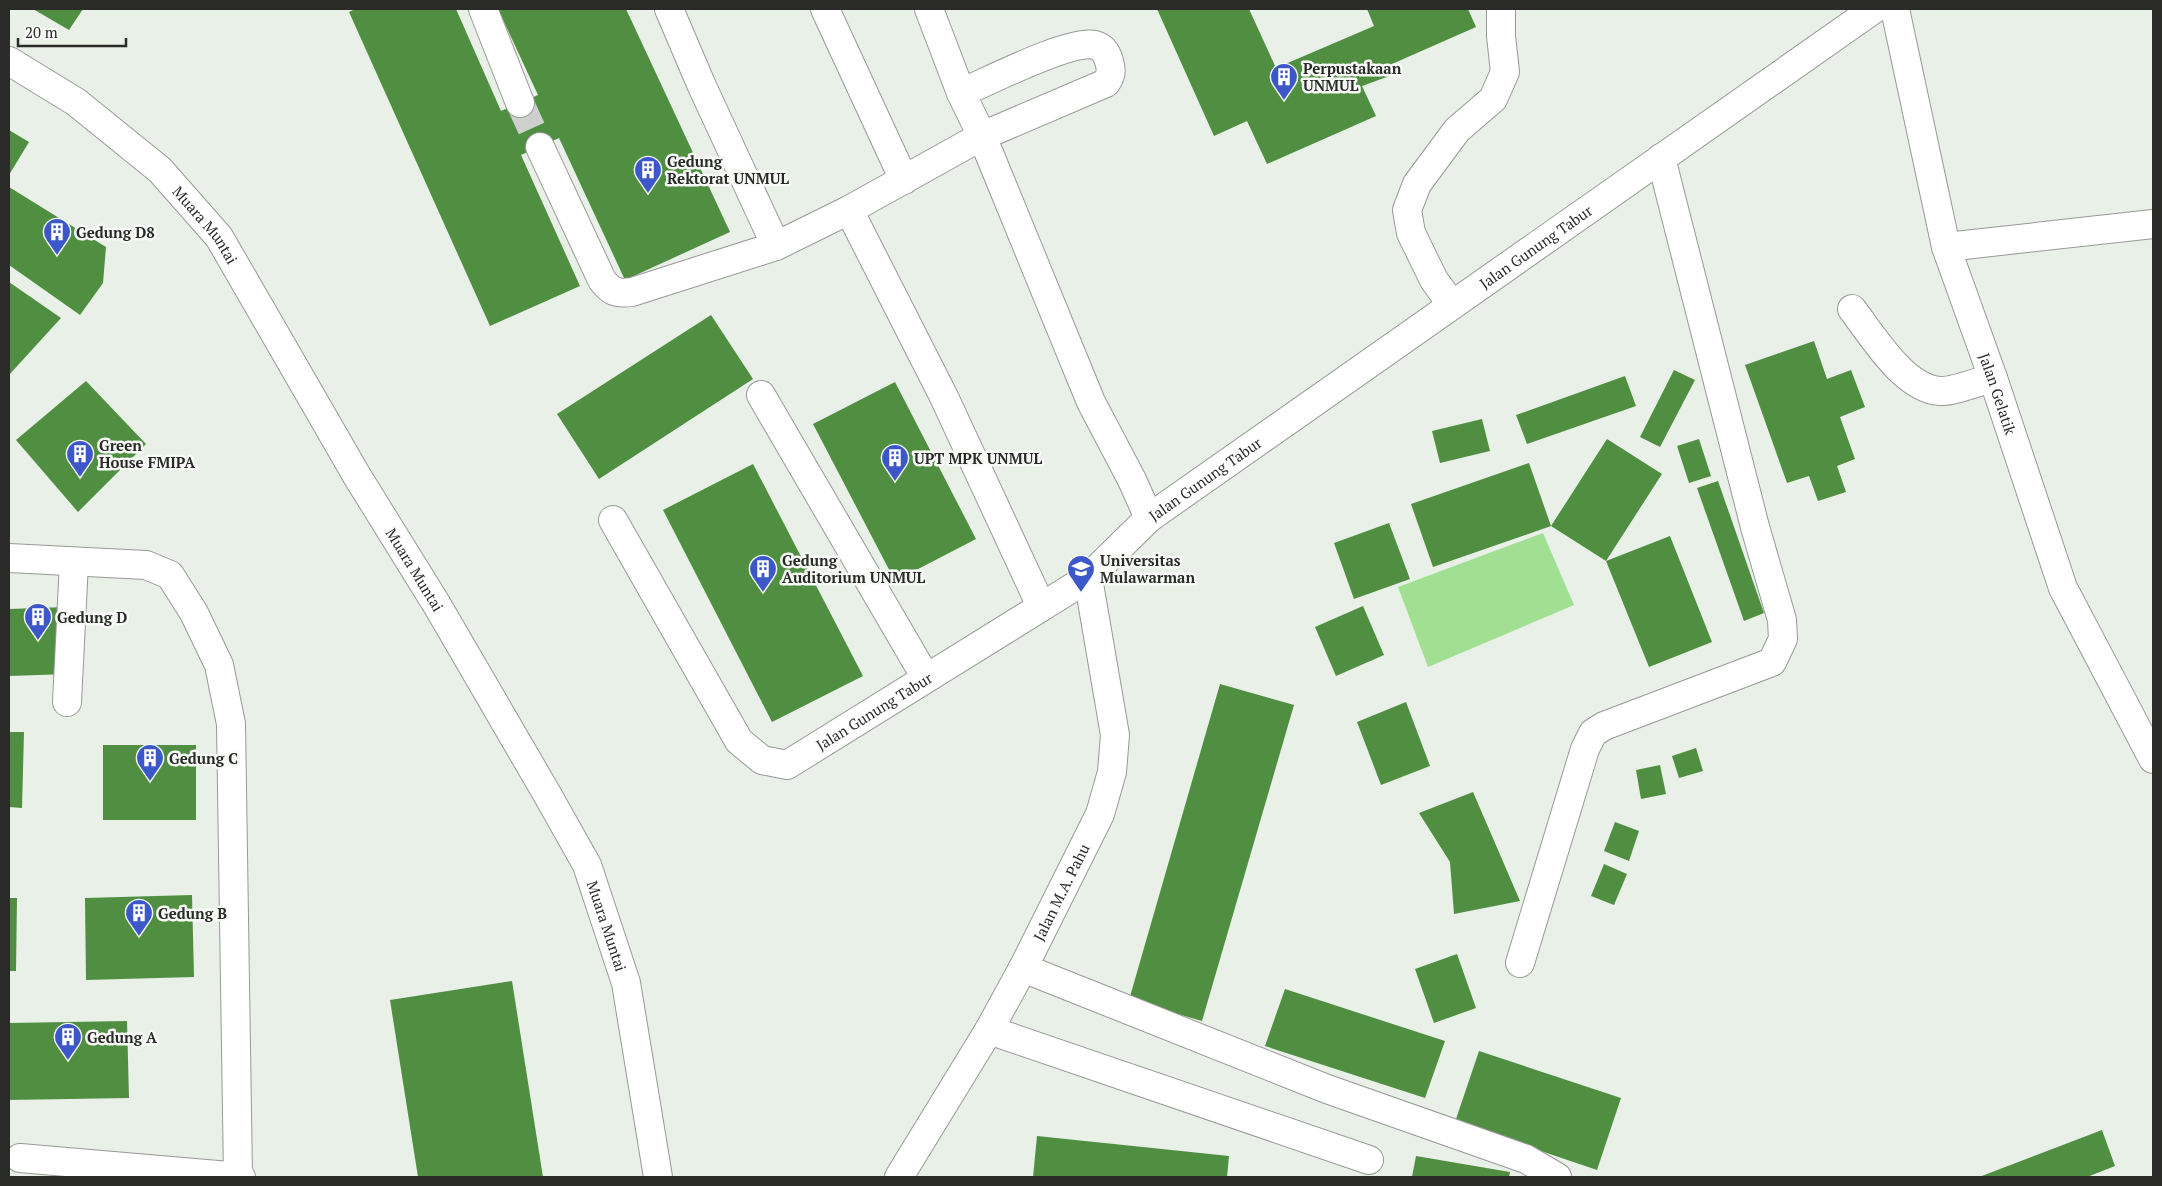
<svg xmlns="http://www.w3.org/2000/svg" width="2162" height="1186" font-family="'PT Serif',serif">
<rect width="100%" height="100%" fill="#f7faf7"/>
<!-- built -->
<rect fill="#e8f0e7" x="9" y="9" width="2144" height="1168"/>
<!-- green -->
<path fill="#a1e093" d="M1543,533L1574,605L1428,667L1398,587Z"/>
<!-- building -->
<g fill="#508f41">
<path d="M33,9H83L69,30Z"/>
<path d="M355,9H456L501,111L538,95L498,9H626L730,232L625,280L559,138L521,155L580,286L490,326L349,12Z"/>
<path d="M1157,9H1249L1276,68L1374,26L1367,9H1468L1476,27L1392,64L1395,74L1362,86L1376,116L1267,164L1247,121L1214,136Z"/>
<path d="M9,130L29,142L9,175Z"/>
<path d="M9,187L106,247L103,283L80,315L9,265Z"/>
<path d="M9,282L61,318L9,375Z"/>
<path d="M711,315L753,379L599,479L557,414Z"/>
<path d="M1814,341L1827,379L1851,370L1865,407L1840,417L1855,459L1837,466L1846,492L1818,501L1809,476L1787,483L1745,365Z"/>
<path d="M1674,370L1695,380L1660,447L1640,437Z"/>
<path d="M1625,376L1636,406L1527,444L1516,415Z"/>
<path d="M86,381L146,444L78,512L16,440Z"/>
<path d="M895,382L976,539L895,581L813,424Z"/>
<path d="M1482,419L1490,451L1440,463L1432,431Z"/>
<path d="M1607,439L1662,474L1606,561L1670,536L1712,642L1649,667L1606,561L1551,526Z"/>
<path d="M1699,439L1711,476L1689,483L1677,446Z"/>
<path d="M1529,463L1551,526L1433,567L1411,504Z"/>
<path d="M753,464L863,676L772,722L663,510Z"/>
<path d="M1718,481L1764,613L1744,621L1697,488Z"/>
<path d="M1389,523L1410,579L1354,599L1334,543Z"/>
<path d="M1363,606L1384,655L1336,676L1315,627Z"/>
<path d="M66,607L68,674L9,676V609Z"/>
<path d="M1220,684L1294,705L1202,1021L1129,1000Z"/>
<path d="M1406,702L1430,766L1381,785L1357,722Z"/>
<path d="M9,732H24L22,808L9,807Z"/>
<rect x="103" y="745" width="93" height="75"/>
<path d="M1696,748L1703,771L1679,778L1672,756Z"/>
<path d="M1660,765L1666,794L1641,799L1636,770Z"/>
<path d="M1473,792L1520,901L1454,914L1450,862L1419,813Z"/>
<path d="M1615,822L1639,831L1629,861L1604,851Z"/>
<path d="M1604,864L1627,874L1614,905L1591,896Z"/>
<path d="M192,895L194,977L86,980L85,898Z"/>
<path d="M9,898H17L16,971H9Z"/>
<path d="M1457,954L1476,1008L1434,1023L1415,969Z"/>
<path d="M512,981L543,1177H418L390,1000Z"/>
<path d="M1285,989L1445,1041L1425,1098L1265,1046Z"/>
<path d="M127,1021L129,1098L9,1100V1023Z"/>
<path d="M1479,1051L1621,1098L1597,1170L1455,1122Z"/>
<path d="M2102,1130L2115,1166L2087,1177H1979Z"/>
<path d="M1037,1136L1229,1156L1227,1177H1033Z"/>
<path d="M1416,1156L1510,1172L1509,1177H1412Z"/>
</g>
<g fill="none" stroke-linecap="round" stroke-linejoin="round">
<!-- minor-tunnel -->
<path stroke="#ced0ce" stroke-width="28" stroke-dasharray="28 14" stroke-linecap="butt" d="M520,103L540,147"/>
<defs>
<g id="minor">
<path d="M483,9L520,103"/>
<path d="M669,9L701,84L776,246"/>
<path d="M825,9L904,180"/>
<path d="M929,9L961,93L982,136L1091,402L1132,480L1149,518"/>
<path id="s1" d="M1895,9L1946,247L1993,378L2063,588L2153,759"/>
<path id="s2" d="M9,61L76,102L160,170L219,237L357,476L437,605L547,794L587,865L626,983L658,1177"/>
<path d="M540,147L602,280C611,292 617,294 632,292L776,246L849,210L982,136L1106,83C1111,75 1112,71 1109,61C1107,54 1103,47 1095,45C1070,39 987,82 961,93"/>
<path d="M849,210L944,397L1041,606"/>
<path d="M1946,247L2153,224"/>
<path d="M1452,305L1434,280L1411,233L1407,210L1417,184L1457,130L1493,99L1505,72L1501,36V9"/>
<path d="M1852,309C1872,335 1904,389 1940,391C1952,392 1980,381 1993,378"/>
<path d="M761,395L926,678"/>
<path id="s3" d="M613,520L739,741L762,760L787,765L1088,578L1149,518L1874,9"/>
<path d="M9,558L146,565L170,575L194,613L219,665L231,724L238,1177"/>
<path d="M67,702L74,562"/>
<path d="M1520,963L1585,749L1593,733L1604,726L1772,662L1783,639L1782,620L1755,527L1661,158"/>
<path d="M1023,968L1327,1089L1526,1159L1557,1177"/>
<path d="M989,1030L1369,1160"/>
<path d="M20,1158L241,1177"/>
<path id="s4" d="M899,1177L989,1030L1023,968L1100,814L1112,772L1115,735L1088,578"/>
</g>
</defs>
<!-- minor casing -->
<use href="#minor" stroke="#979997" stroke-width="30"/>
<!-- minor -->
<use href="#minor" stroke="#fff" stroke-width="28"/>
</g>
<!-- icons -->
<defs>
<symbol id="building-pin" viewBox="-11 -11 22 30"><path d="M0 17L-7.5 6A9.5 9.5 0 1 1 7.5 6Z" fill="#3c57c9" stroke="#f7faf7"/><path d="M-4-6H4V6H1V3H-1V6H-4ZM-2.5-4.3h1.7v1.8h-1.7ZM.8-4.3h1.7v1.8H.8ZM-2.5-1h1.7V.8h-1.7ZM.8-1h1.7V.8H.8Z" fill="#fff"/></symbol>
<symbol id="university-pin" viewBox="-11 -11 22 30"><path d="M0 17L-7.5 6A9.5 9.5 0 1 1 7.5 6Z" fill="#3c57c9" stroke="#f7faf7"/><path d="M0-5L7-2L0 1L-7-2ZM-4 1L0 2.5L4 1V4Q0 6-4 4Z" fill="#fff"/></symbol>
</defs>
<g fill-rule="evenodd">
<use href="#building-pin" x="1268" y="61" width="32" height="43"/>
<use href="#building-pin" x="632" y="154" width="32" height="43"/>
<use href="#building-pin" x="41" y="216" width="32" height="43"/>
<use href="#building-pin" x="64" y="438" width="32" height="43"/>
<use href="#building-pin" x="879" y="442" width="32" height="43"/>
<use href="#building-pin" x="747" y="553" width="32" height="43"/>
<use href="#university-pin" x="1065" y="553" width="32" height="43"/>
<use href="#building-pin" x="22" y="601" width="32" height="43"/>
<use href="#building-pin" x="134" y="742" width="32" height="43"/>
<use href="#building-pin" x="123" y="897" width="32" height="43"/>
<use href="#building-pin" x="52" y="1021" width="32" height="43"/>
</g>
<g text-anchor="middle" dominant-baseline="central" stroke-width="5" stroke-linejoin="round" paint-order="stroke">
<!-- poi labels -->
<g font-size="15" font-weight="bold" fill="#2a2a29" stroke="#f7faf7" text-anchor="start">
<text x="1303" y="68">Perpustakaan<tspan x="1303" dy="17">UNMUL</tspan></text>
<text x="667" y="161">Gedung<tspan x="667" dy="17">Rektorat UNMUL</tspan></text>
<text x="76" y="232">Gedung D8</text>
<text x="99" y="445">Green<tspan x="99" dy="17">House FMIPA</tspan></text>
<text x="914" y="458">UPT MPK UNMUL</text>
<text x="782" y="560">Gedung<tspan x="782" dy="17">Auditorium UNMUL</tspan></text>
<text x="1100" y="560">Universitas<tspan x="1100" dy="17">Mulawarman</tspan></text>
<text x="57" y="617">Gedung D</text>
<text x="169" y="758">Gedung C</text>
<text x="158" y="913">Gedung B</text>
<text x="87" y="1037">Gedung A</text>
</g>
<!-- street labels -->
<g font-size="15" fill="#2a2a29" stroke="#f7faf7">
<text stroke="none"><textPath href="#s2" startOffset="258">Muara Muntai</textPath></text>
<text stroke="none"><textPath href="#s3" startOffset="1222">Jalan Gunung Tabur</textPath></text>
<text stroke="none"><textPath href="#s1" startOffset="399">Jalan Gelatik</textPath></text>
<text stroke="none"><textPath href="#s3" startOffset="818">Jalan Gunung Tabur</textPath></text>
<text stroke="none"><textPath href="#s2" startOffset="662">Muara Muntai</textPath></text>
<text stroke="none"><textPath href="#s3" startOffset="412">Jalan Gunung Tabur</textPath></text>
<text stroke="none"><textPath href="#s4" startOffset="328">Jalan M.A. Pahu</textPath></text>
<text stroke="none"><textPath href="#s2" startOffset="1068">Muara Muntai</textPath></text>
</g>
</g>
<!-- border -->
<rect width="2162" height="1186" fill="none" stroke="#2a2a29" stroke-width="20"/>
<!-- scale -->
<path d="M18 38v8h108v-8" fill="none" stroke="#2a2a29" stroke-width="2.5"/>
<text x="25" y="38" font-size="15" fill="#2a2a29" stroke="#f7faf7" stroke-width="4" paint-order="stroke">20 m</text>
</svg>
